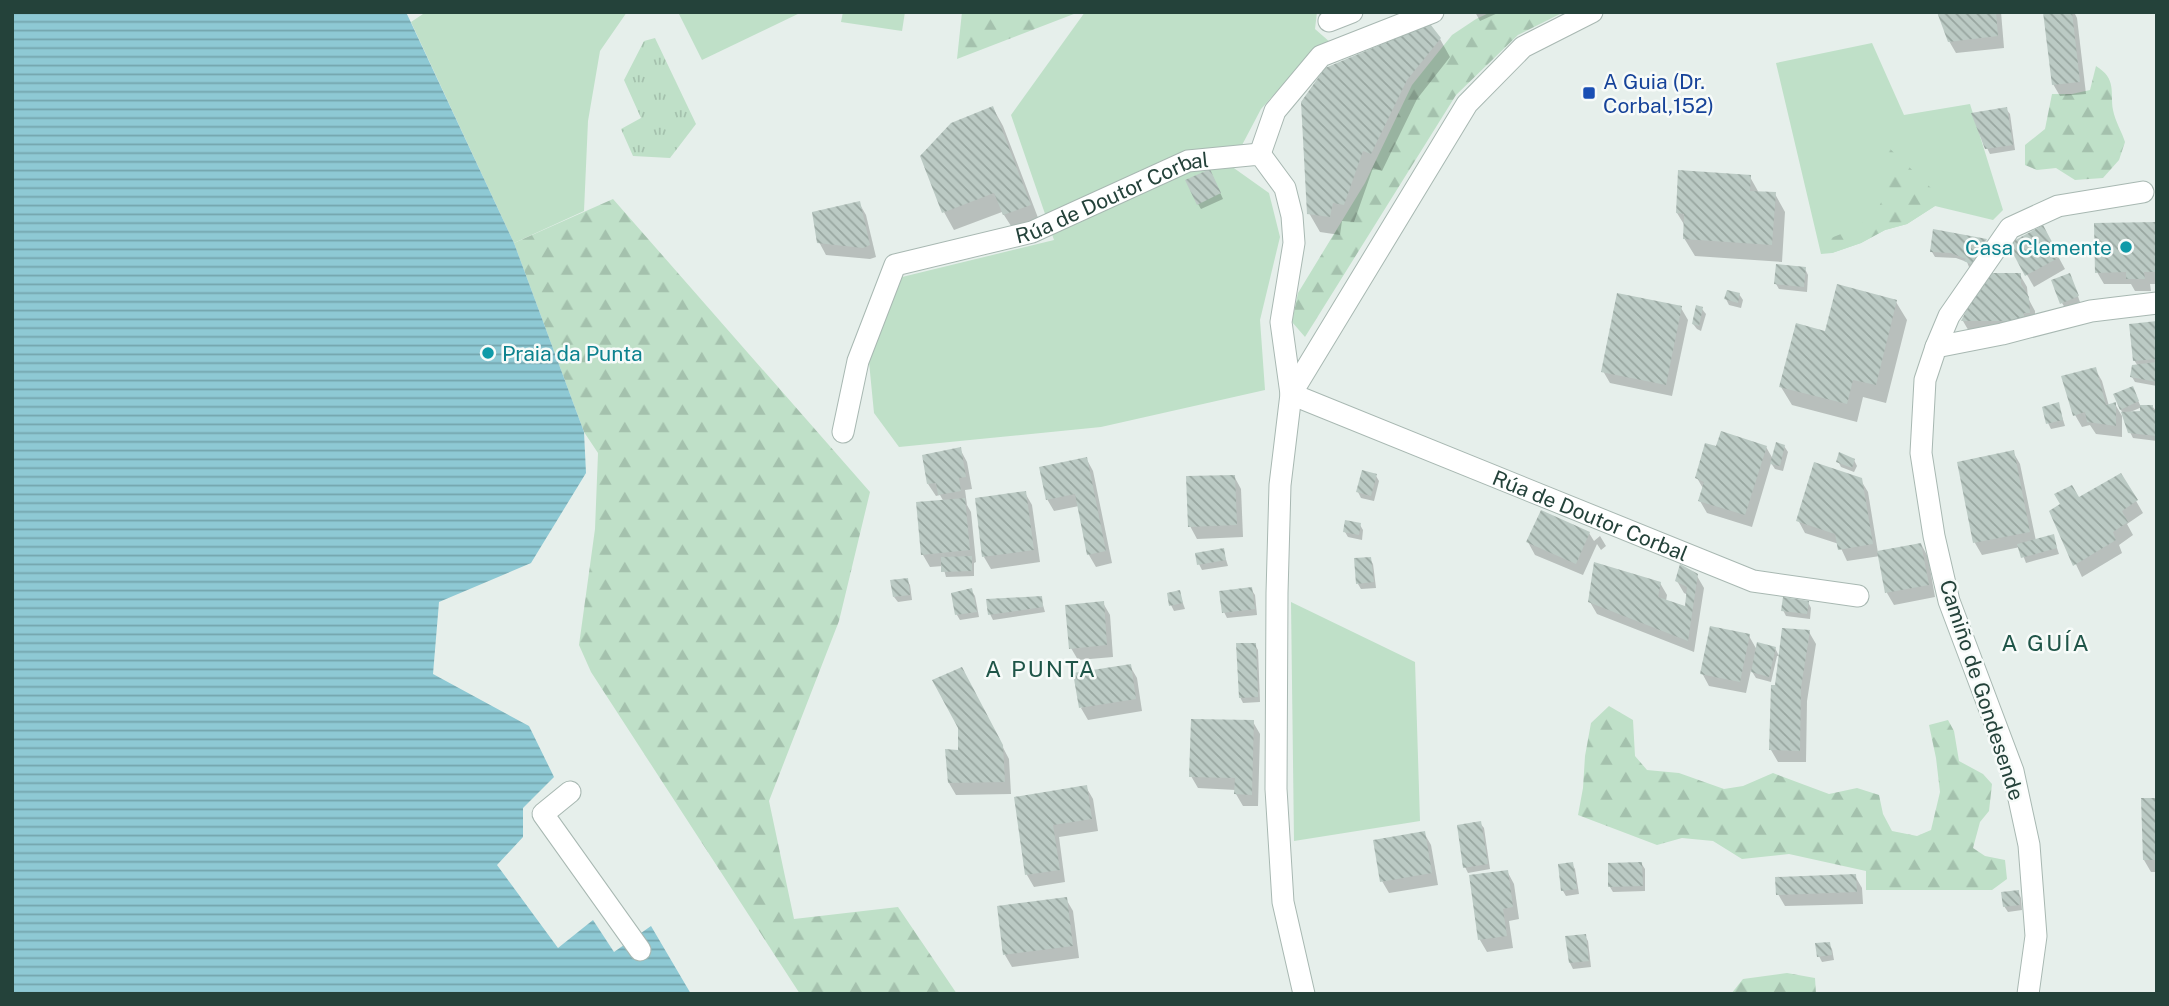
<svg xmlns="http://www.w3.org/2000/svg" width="2169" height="1006" font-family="'Public Sans',sans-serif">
<defs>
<pattern id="forest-firs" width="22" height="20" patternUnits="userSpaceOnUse" patternTransform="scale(1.75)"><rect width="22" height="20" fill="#bfe0c8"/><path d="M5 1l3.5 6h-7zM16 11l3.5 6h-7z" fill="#a4c1ad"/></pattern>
<pattern id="park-tufts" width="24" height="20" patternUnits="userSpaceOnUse" patternTransform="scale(1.75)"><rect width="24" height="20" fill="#bfe0c8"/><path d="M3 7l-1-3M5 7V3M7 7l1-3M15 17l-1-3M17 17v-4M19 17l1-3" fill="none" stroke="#a4c1ad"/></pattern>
<pattern id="water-rules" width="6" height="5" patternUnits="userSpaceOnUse" patternTransform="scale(1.75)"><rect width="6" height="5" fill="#8ec9d4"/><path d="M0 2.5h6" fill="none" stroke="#74a5ad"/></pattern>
<pattern id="building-back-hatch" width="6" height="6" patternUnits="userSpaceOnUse" patternTransform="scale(1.75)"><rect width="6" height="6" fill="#bbcac4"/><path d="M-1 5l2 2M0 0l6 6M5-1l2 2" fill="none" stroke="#98a6a0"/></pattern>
</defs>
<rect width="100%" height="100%" fill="#e6efeb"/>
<!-- green -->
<g fill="#bfe0c8">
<path d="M426,12H627L600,51L588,121L584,211L514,243L411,22Z"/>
<path d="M678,12H802L702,60Z"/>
<path d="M843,12H905L902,31L841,22Z"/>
<path d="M1085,12H1317L1315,29L1331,43L1315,49L1261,109L1231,166L1269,193L1280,237L1260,320L1265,390L1101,427L899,447L874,413L869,362L902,277L1054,240L1011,115Z"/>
<path d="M1872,43L1904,115L1970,104L2003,210L1993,220L1935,206L1907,224L1885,230L1861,243L1832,253L1821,254L1776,63Z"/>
<path d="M1291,602L1415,662L1420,821L1294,841Z"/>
</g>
<!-- forest -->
<g fill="url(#forest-firs)">
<path d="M962,12H1079L957,59Z"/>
<path d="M1491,12H1564L1518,35L1456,95L1305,337L1292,322L1298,293L1365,183L1412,85L1452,35L1476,19Z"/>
<path d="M2096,66C2117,79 2110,92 2113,110C2115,121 2122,132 2125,142L2119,160L2103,178L2075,180L2056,168L2037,170L2025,165V145L2045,129L2052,94H2072L2090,90Z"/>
<path d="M1887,146L1931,188L1935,206L1907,224L1885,230L1861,243L1832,253L1831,238C1854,229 1883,217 1884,189C1885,172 1882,162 1887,146Z"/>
<path d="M613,199L870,492L839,621L769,801L794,919L898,907L957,994H800L591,672L579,645L595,529L598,453L584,432L514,243Z"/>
<path d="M1609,706L1633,720L1635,756L1647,770L1679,773L1724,789L1743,786L1773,773L1829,794L1857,788L1879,795L1883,814L1892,831L1917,836L1931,830L1940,792L1936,758L1929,725L1948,720L1954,731L1959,761L1983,774L1992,784L1989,811L1980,822L1973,848L1985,856L2005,860L2007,879L1992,890H1866V871L1789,854L1742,859L1713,841L1682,838L1657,845L1578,815L1583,788L1585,756L1591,723Z"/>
<path d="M1787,973L1815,978L1816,994H1731L1743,979Z"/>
</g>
<!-- park -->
<path fill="url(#park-tufts)" d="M655,38L696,124L670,158L633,156L621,129L641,118L624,80L644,41Z"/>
<!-- water -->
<path fill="url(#water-rules)" d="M12,12H406L514,243L584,432L586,473L531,563L439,602L433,674L529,726L554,777L523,808V837L497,865L558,948L593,920L614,952L651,926L691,994H12Z"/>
<!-- shadow -->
<g fill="#0003" fill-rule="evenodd">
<path d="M1475,12H1500L1480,21Z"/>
<path d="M1939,12H2001L2004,48L1956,53L1949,41Z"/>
<path d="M2045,12H2074L2077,18L2086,94L2060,96L2053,84Z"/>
<path d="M1440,39L1450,57L1417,99L1382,171L1373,168L1354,222L1342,221L1340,235L1320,232L1309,213L1303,102Z"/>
<path d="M993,108L1003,126L1040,223L1015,232L1002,212L954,230L944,212Z"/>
<path d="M2006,109L2010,114L2015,150L1990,154L1987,148Z"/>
<path d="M1213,177L1223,199L1201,209L1198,204Z"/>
<path d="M1750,177L1759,193L1775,194L1785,212L1782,262L1695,256L1684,238L1685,226L1677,213Z"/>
<path d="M859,203L866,215L876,257L870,259L826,255L819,242Z"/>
<path d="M2157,224V284H2150L2151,291H2135L2131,284H2104L2097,272Z"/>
<path d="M2042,227L2065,269L2034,287L2010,245Z"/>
<path d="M1986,240L1989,246L1976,269L1969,267L1967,262L1956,258L1935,257L1932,252Z"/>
<path d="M1805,269L1808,275L1807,292L1779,289L1776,284Z"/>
<path d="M2020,275L2027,287L2028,298L2035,311V324L1970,333L1963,321Z"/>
<path d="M2072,280L2080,302L2065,308L2062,303Z"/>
<path d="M1739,294L1743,300L1741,308L1729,305L1726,299Z"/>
<path d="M1896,302L1907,320L1886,403L1863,397L1857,422L1792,405L1781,387L1826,333Z"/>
<path d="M1681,308L1688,320L1672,396L1610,383L1603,371Z"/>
<path d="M1702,309L1706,314L1701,331L1697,329L1693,324Z"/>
<path d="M2157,323V386L2135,382L2132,377L2138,366L2134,360Z"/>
<path d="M2095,369L2102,381L2109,406L2115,404L2122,416V437L2096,434L2090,425L2082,427L2075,415Z"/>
<path d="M2135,394L2141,407L2152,406L2157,412V441L2133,438L2130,432L2115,395ZM2142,407V413H2128Z"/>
<path d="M2058,404L2065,426L2051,429L2048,423Z"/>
<path d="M1784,446L1788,452L1783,471L1775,469L1771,463L1752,527L1707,513L1700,501L1704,490L1697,478L1718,449L1766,447L1773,459Z"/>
<path d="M960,449L967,462L972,489L965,490L967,505L971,512L976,562L974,563V576L946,577L943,566L930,567L923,555L944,502L940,495L936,496L928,484Z"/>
<path d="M2013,452L2020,464L2036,541L2053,536L2059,554L2026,563L2020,547L1982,555L1975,543L1959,463Z"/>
<path d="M1086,458L1093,471L1112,563L1096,567L1089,555L1079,506L1054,511L1047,499Z"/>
<path d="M1854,460L1857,466L1854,472L1841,467L1838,461Z"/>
<path d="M2121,475L2143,513L2127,524L2133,535L2119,545L2122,553L2082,577L2051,512L2062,504L2079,499Z"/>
<path d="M1234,476L1241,489L1243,537L1197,539L1190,526Z"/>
<path d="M1376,476L1379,481L1374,501L1361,498L1358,492Z"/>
<path d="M1860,479L1868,492L1878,553L1921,544L1928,557L1935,597L1894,605L1887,593L1880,556L1847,561L1839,544L1805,533L1798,520Z"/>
<path d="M1025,493L1032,505L1040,562L991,569L984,557Z"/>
<path d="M1360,525L1363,530L1362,540L1348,537L1345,532Z"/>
<path d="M1589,533L1594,541L1600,536L1606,546L1601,550L1597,544L1583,575L1535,555L1528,542Z"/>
<path d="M1223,550L1228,566L1202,570L1199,564Z"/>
<path d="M1370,559L1373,564L1376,588L1361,589L1358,584Z"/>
<path d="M1697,576L1704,588L1694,652L1597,614L1590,602L1660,583L1667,595L1666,601L1687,608L1688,595L1684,593L1677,581Z"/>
<path d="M907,580L910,585L912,600L898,602L894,597Z"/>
<path d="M1251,589L1255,595L1257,615L1227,618L1224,612Z"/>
<path d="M971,590L975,596L979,617L960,620L957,615L953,594Z"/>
<path d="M1179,592L1185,609L1174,611L1171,605Z"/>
<path d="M1041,598L1045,612L993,620L990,614Z"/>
<path d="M1808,602L1811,608L1810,619L1786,616L1783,610Z"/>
<path d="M1103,603L1110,615L1113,657L1078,660L1071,648Z"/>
<path d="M1809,632L1816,644L1807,701L1806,762H1778L1771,750L1776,687Z"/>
<path d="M1749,636L1757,650L1775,648L1779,656H1777L1771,682L1756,678L1751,670L1746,693L1709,686L1702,673Z"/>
<path d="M1255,645L1258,650L1260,702L1243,703L1240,697Z"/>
<path d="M1130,666L1137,678L1142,711L1088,720L1081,708Z"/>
<path d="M968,681L1009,759L1011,794L956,795L949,783L960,752Z"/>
<path d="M1253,722L1260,734L1258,806H1243L1236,794V790L1198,788L1191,776Z"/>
<path d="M1086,787L1093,799L1098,831L1059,837L1065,882L1034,887L1027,875L1016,798Z"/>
<path d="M2157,800V872H2151L2144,860Z"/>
<path d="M1480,823L1484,828L1490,869L1468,873L1465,867Z"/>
<path d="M1424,833L1431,845L1438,885L1389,893L1382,881Z"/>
<path d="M1641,863L1645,869V891L1613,892L1610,887Z"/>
<path d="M1572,864L1575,869L1579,894L1566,896L1563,891Z"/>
<path d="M1507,871L1514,884L1519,919L1509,921L1513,948L1487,952L1480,940L1471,876Z"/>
<path d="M1855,876L1862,888L1863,904L1785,906L1778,894Z"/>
<path d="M2018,892L2021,898L2022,910L2008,912L2004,906Z"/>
<path d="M1066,899L1073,911L1079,958L1012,967L1005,955Z"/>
<path d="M1585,936L1588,941L1591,967L1573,969L1570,963L1567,937Z"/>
<path d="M1829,944L1832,949L1834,960L1822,962L1819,956Z"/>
</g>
<!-- building -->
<g fill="url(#building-back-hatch)">
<path d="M1937,12H1996L1998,36L1948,42Z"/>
<path d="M2043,12H2072L2080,82L2052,85Z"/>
<path d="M1430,24L1441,38L1407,80L1371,154L1363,151L1344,205L1333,203L1330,217L1307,214L1301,102L1325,68Z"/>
<path d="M993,106L1031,205L1003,215L994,193L942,213L920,156L951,123Z"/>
<path d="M2007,107L2013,145L1985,149L1971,113Z"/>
<path d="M1210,169L1221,193L1197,205L1185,180Z"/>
<path d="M1678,170L1751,175L1750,191L1776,192L1772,245L1683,239L1684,214L1676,213Z"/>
<path d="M860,201L870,245L863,248L817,243L812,212Z"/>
<path d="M2157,222V272H2144L2145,279H2126V272L2095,273L2094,223Z"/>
<path d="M2043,225L2060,257L2025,276L2008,244Z"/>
<path d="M1933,229L1987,239L1972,265L1964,261L1966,259L1951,253L1930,252Z"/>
<path d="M1776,264L1806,267L1804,287L1774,284Z"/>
<path d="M1985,273H2021V284L2029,297L2030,313H2024V321H1961Z"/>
<path d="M2070,273L2079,296L2060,304L2051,280Z"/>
<path d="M1837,284L1897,300L1876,385L1853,380L1847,404L1779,387L1796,323L1825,331Z"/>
<path d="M1727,290L1740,293L1738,303L1724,299Z"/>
<path d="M1617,293L1682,306L1666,385L1601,372Z"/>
<path d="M1696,305L1703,307L1699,326L1692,324Z"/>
<path d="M2157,321V359L2133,361L2129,324Z"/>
<path d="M2157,362V382L2130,377L2132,365Z"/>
<path d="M2096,367L2106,405L2116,402V426L2087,422L2085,412L2073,416L2061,376Z"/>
<path d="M2133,386L2139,401L2120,410L2113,394Z"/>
<path d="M2059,402L2063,420L2046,424L2042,407Z"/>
<path d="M2140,405H2153V410H2157V436L2128,433L2121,412L2140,411Z"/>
<path d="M1721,431L1767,446L1745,515L1698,501L1704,482L1695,478L1705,443L1716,446Z"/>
<path d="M1776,442L1785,445L1780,466L1770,464Z"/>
<path d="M961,447L966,477L959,478L961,491L938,495L936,483L927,484L922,455Z"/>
<path d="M2014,450L2030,532L1973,543L1957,462Z"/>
<path d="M1839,452L1855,459L1852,468L1836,462Z"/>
<path d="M1087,457L1106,551L1087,555L1075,494L1046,500L1039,467Z"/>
<path d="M1814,462L1862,478L1873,544L1838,550L1835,534L1796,521Z"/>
<path d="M1362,470L1377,474L1371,496L1356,492Z"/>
<path d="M2121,473L2138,500L2122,511L2128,522L2113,532L2116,540L2073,566L2049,511L2060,504L2054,494L2072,485L2079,497Z"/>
<path d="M1235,475L1237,525L1188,527L1186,476Z"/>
<path d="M1026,491L1034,550L982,557L975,498Z"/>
<path d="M965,498L970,550L921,555L916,502Z"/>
<path d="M1541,510L1590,532L1576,564L1526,542Z"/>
<path d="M1345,520L1361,523L1359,535L1343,532Z"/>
<path d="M2054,534L2057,548L2021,558L2017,544Z"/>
<path d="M1921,543L1929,585L1885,593L1877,551Z"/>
<path d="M1224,548L1226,560L1197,565L1195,553Z"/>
<path d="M972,556V571L941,572V557Z"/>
<path d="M1371,557L1374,582L1356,584L1354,558Z"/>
<path d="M1594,562L1661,582L1658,597L1685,606L1687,587L1675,581L1680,564L1698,574L1688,641L1588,602Z"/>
<path d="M908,578L910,595L893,597L890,580Z"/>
<path d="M1252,587L1255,609L1222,613L1219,591Z"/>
<path d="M972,588L977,612L955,615L951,593Z"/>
<path d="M1180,590L1183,603L1169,606L1167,593Z"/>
<path d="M1042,596L1043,607L988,615L986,599Z"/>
<path d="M1783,597L1809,601L1807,614L1781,611Z"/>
<path d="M1104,601L1107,645L1069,649L1065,605Z"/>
<path d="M1710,626L1750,634L1740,682L1700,674Z"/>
<path d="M1782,628L1810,630L1801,688L1800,751L1769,750L1771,685H1775Z"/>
<path d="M1757,642L1776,647L1769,677L1751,672Z"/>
<path d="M1236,643H1256L1258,697L1239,698Z"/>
<path d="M1131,664L1136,699L1079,708L1073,673Z"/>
<path d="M962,667L1003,745L1005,782L948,783L945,749L958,750V728L932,680Z"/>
<path d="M1191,719L1254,720L1252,795L1234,794L1235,778L1189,777Z"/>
<path d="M1087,785L1092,819L1053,825L1060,870L1025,875L1014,797Z"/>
<path d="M2141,798H2157V860H2143Z"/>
<path d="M1481,821L1488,864L1463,868L1457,825Z"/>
<path d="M1425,831L1432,873L1380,882L1373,840Z"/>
<path d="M1573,862L1577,889L1561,891L1558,864Z"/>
<path d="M1642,862L1643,886L1608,887V863Z"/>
<path d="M1508,870L1513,907L1503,909L1507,936L1478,940L1469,875Z"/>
<path d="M1856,874L1857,892L1776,895L1775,877Z"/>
<path d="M2019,890L2020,905L2003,907L2001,892Z"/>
<path d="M1067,897L1073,946L1003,955L997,906Z"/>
<path d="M1586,934L1589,961L1569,963L1565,936Z"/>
<path d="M1830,942L1832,955L1817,957L1815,943Z"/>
</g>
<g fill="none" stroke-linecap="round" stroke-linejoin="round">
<defs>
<g id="minor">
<path d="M1329,21L1352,12"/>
<path d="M1260,154L1275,111L1321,56L1433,12"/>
<path d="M1936,347L1949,316L2010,228L2058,206L2143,192"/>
<path id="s1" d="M843,432L858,361L895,265L1032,232L1188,161L1260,154L1285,188L1292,216L1294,243L1281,322L1291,394L1753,581L1858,596"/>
<path d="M570,792L543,814L640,950"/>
<path d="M1304,994L1283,902L1276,789L1277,593L1280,485L1291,394L1467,104L1523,47L1592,12"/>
<path d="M2028,994L2036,936L2029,845L2013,771L1949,601L1934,536L1921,453L1925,380L1936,347L2002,334L2091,311L2157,303"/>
</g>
</defs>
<!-- minor casing -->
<use href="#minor" stroke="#a8b8b2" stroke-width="23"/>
<!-- minor -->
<use href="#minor" stroke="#fff" stroke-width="21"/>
</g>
<!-- markers -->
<rect fill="#1a4fb4" stroke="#f7fbf9" stroke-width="2.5" x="1582" y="86" width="14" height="14" rx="3.5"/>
<g fill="#0f9aa8" stroke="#f7fbf9" stroke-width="2.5">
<circle cx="2126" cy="247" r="7"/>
<circle cx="488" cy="353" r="7"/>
</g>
<g text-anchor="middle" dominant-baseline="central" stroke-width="5" stroke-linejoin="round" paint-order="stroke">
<!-- transit labels -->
<g font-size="21" fill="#164399" stroke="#f7fbf9" text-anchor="start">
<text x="1603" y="81">A Guia (Dr.<tspan x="1603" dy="24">Corbal,152)</tspan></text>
</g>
<!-- street labels -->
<g font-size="21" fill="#24423a" stroke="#f7fbf9">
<text stroke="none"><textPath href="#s1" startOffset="404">Rúa de Doutor Corbal</textPath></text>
<text stroke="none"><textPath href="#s1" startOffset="1134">Rúa de Doutor Corbal</textPath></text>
<text transform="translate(1982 690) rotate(72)">Camiño de Gondesende</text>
</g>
<!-- culture labels -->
<g font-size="21" fill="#0d838f" stroke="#f7fbf9" text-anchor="end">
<text x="2112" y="247">Casa Clemente</text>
<text x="502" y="353" text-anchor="start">Praia da Punta</text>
</g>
<!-- neighbourhood labels -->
<g font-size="23" letter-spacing="2" fill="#1f5548" stroke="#f7fbf9">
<text x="2046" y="642">A GUÍA</text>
<text x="1041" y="668">A PUNTA</text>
</g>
</g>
<!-- border -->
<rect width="2169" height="1006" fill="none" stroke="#24423a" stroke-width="28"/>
</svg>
